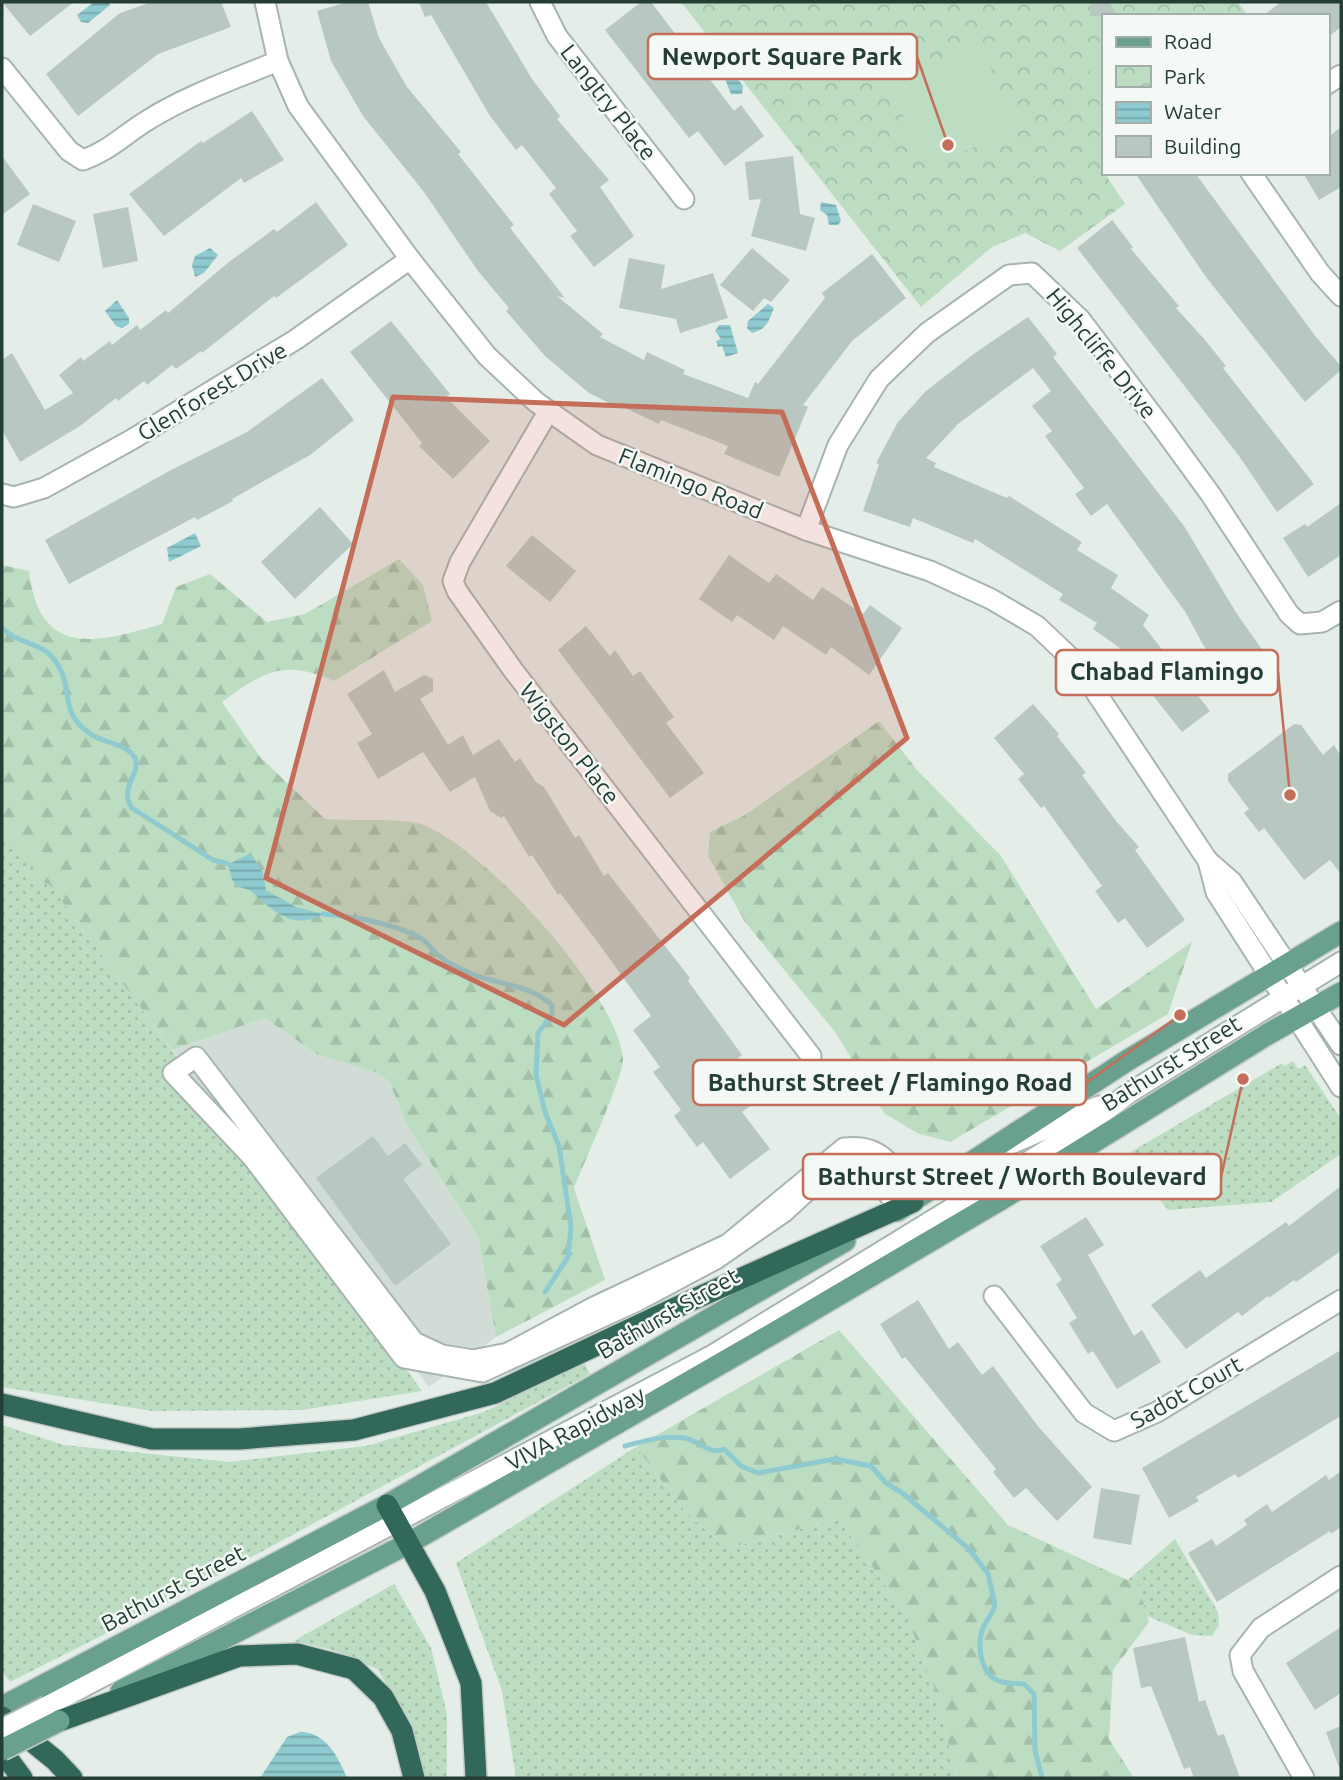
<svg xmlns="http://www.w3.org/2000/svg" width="1343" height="1780" font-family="Ubuntu,sans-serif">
<defs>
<pattern id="grass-dots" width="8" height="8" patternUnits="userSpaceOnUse" patternTransform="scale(1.75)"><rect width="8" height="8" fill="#bdddc3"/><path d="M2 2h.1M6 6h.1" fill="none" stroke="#a2bfa8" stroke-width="1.8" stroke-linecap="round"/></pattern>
<pattern id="forest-firs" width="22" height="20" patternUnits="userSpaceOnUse" patternTransform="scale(1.75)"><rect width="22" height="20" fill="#bdddc3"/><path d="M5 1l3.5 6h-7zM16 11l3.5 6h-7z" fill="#a2bfa8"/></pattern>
<pattern id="park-crowns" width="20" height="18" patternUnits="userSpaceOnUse" patternTransform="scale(1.75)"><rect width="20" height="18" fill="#bdddc3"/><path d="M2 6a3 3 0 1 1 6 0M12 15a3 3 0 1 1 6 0" fill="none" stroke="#a2bfa8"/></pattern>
<pattern id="water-rules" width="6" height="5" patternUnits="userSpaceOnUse" patternTransform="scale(1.75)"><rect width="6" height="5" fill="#8ecacf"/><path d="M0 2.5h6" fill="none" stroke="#74a5a9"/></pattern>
</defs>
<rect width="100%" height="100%" fill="#e4ede8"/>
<!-- built -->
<path fill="#d2dcd7" d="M265,1018L318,1055L378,1073L390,1083L407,1126L478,1236L496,1337L429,1387L172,1050Z"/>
<!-- grass -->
<g fill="url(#grass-dots)">
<path d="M2,819L422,1391L302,1410L152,1411L2,1387Z"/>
<path d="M1293,1061L1298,1069L1305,1065L1341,1119V1154L1271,1202L1168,1210L1124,1156L1282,1063L1284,1066Z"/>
<path d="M584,1363L590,1374L172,1600L10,1682L2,1671V1425L64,1445L229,1462L366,1446L484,1412Z"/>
<path d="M636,1447L687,1514L728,1548L839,1519L906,1615L936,1692L957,1778H516L502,1691L456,1563Z"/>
<path d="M1175,1539L1218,1612L1219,1625L1212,1636L1192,1635L1147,1616L1138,1585L1127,1581Z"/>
<path d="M394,1584L431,1648L447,1714V1778H422L411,1722L377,1669L332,1650L294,1641Z"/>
</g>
<!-- forest -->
<g fill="url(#forest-firs)">
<path d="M399,559L423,585L432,621L334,681C284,659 264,671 222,702L260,757L325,819C349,821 400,818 421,824C482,845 620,996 623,1060C624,1074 582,1168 574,1188L605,1280L496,1337L478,1236L407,1126L390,1083L378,1073L318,1055L265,1018L172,1050L50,885L28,876L33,860L2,838V565L29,571C39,659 97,643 162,624L176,587L210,574L267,622L305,614Z"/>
<path d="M879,721L917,770L1001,856L1096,1009L1192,942L1168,1014L950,1142L917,1133L884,1113L836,1033L745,922L708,856L710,832L745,815Z"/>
<path d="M839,1330L1008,1525L1138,1585L1149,1622L1113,1670L1109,1739L1134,1778H957L936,1692L906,1615L839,1519L728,1548L687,1514L636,1447Z"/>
</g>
<!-- park -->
<path fill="url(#park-crowns)" d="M681,2H1238L1248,16H1103V173H1112L1107,177L1125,204L1060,251L1025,233L992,247L921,307Z"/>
<!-- garden -->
<g fill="#bdddc3">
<path d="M1103,42V80L1087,70Z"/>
<path d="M981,46L1017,128L926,168L890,86Z"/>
</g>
<!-- water -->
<g fill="url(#water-rules)">
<path d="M94,2H108L110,5L88,23L81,22L77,15Z"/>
<path d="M727,73L734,74L743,86L742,94H731L725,79Z"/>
<path d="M821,202L836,205L841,221L838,225H829L827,215L820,210Z"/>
<path d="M210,248L218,255L204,273L195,277L192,265L195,256Z"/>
<path d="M117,300L129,318V324L122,328L116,326L105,311Z"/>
<path d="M768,304L774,308C768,322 768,328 752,333L747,328L748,321Z"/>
<path d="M719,325H730L738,353L726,357L722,346L718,347L716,341L721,339L715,331Z"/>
<path d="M195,533L201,546L169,562L167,548Z"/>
<path d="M251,853L263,873L266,890L296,907L323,914C294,932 272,910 252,892C246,887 237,889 233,881C230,876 231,870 227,865Z"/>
<path d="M300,1732C326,1732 338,1757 347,1778H260L287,1737Z"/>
</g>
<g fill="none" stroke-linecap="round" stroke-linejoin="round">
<!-- stream -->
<g stroke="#8ecacf" stroke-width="5">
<path d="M2,628C22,647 43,640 58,665C74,691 58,713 92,735C105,743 127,744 135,758C142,773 118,787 132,808L213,860L228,864"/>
<path d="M323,914C350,916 400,924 423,940C430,945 435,954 443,959C451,965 462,969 472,974C499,985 529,984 552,1005V1014L538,1033L536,1075L545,1112L559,1146L571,1227L568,1257L545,1292"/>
<path d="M625,1446C645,1441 663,1435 684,1438C699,1440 710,1456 724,1449L741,1466L758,1473L835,1459L871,1466L886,1483L901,1492L969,1549L988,1574L995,1605C993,1615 985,1621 982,1630C977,1648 981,1677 1002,1682C1009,1684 1017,1683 1024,1684L1034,1694L1035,1750L1042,1778"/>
</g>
</g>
<!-- building -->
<g fill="#b9c7c1">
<path d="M2,2H74L30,36Z"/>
<path d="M152,2H221L231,27L158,54L78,116L46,74L120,13Z"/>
<path d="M348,2H368L379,38L407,87L461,152L458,154L514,225L510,228L565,298L557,296L603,334L600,337L644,360L647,352L685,370L683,374L748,398L755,382L758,384L825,298L822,293L872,254L906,298L852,341L803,405L808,407L779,477L724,454L728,446L661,420L659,424L615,403L613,405L589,393L545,356L506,311L509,308L478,271L424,192L363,116L331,61L317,11Z"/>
<path d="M419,2H486L532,79L560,116L557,119L609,180L600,187L634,236L594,267L570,236L577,231L549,194L556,188L522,145L516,150L490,116L431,15L425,17Z"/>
<path d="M641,2H651L734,111L741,105L764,136L725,166L698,131L689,138L605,30Z"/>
<path d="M1092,2H1109L1119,16H1090Z"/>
<path d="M1281,2H1341V27L1327,38V16H1263Z"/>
<path d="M252,111L284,160L244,183L241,178L164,236L129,194L201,141L203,143Z"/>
<path d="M1341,127V187L1319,200L1303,173H1327V138Z"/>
<path d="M2,156L30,194L2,215Z"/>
<path d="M793,156L800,214L815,218L806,251L751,236L761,199L749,200L745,162Z"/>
<path d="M1135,173H1195L1316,337L1341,366V370L1305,402L1206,277Z"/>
<path d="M316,202L348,245L276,298L274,296L202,353L201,351L176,369L172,365L147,385L144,381L118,401L116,398L80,426L20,462L2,430V360L12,353L45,410L73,393L59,375L81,357L83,361L110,341L112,345L137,325L140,330L166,310L168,313L229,262L274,229L277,232Z"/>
<path d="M33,204L76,221L59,262L17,245Z"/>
<path d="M128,207L138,261L103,268L93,214Z"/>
<path d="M1112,220L1133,247L1131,249L1179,306L1176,308L1205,340L1226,366L1223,368L1314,484L1277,512L1239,456L1077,248Z"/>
<path d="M752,248L790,280L771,302L764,298L753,311L720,285Z"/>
<path d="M629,258L665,265L661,289L713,273L728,318L680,333L676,319L619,308Z"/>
<path d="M1028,317L1057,354L1053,357L1184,526L1237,614L1275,668L1239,696L1202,643L1186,613L1107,504L1091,516L1075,494L1084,488L1045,436L1052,431L1032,406L1051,391L1033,368L958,424L926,458L936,463L934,467L1007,498L1009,496L1082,542L1077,550L1118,575L1111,588L1149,615L1143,625L1210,711L1182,732L1127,663L1134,658L1093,629L1097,623L1059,600L1063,594L975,539L973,543L913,518L910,527L863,511L879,464L876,463L898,422L926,391L975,353Z"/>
<path d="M391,321L450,394L446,397L490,441L453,479L419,446L422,443L350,352Z"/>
<path d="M322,378L354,420L310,455L232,499L233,501L197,520L195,517L69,584L45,540L171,470L247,432Z"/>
<path d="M1341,503V555L1308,577L1283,538L1305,524L1307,527Z"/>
<path d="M320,507L353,544L295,599L261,562Z"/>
<path d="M532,535L576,571L550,602L506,566Z"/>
<path d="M729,555L769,583L776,574L813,600L822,587L863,614L870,605L902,628L869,675L831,647L826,655L783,626L774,640L737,615L732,622L699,599Z"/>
<path d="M586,626L610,656L615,650L633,676L640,671L674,717L666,723L704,773L670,798L558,650Z"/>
<path d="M384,670L395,692L424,675L433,679V691L420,699L448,745L463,735L473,755L499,739L515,762L520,758L536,782L544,787L575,838L579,835L604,876L608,873L690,978L688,981L742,1055L729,1065L757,1101L742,1112L770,1149L730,1179L703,1142L697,1147L674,1116L681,1110L653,1072L660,1067L633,1030L651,1016L596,940L560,893L558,895L532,855L529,857L504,816L501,818L490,811L475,777L450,792L423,752L378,779L357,743L372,734L347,694Z"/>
<path d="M1033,704L1059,734L1057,736L1086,773L1082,775L1116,821L1139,847L1135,850L1185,920L1147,948L1125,918L1118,923L1095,891L1102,886L1044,806L1041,808L1018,779L1024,774L994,738Z"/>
<path d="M1294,724L1301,725L1323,755L1334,745L1341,756V874L1330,860L1304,880L1264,828L1259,832L1244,813L1249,809L1228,781V774Z"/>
<path d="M373,1136L388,1156L405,1143L422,1165L403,1179L451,1244L395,1286L316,1178Z"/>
<path d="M1341,1186V1251L1296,1282L1294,1280L1269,1298L1268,1296L1242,1316L1238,1312L1186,1349L1151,1305L1200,1270L1206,1278L1286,1222L1289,1226Z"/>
<path d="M1086,1217L1104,1245L1088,1255L1134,1336L1142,1330L1161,1362L1117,1389L1093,1351L1088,1354L1069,1323L1077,1318L1056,1284L1062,1280L1040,1246Z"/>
<path d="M918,1300L949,1349L958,1342L982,1375L993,1366L1037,1425L1092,1487L1057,1521L1026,1488L1014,1498L993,1472L996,1469L905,1357L902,1359L880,1324Z"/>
<path d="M1341,1350V1416L1238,1478L1235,1474L1196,1497L1199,1501L1169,1518L1142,1468Z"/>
<path d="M1341,1471V1527L1331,1534L1330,1531L1217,1602L1188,1553L1212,1539L1216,1546L1247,1525L1244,1520L1267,1504L1272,1512L1326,1475L1329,1480Z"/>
<path d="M1101,1488L1140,1495L1131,1545L1093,1538Z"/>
<path d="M1341,1627V1693L1315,1710L1286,1663Z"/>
<path d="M1185,1637L1199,1702L1205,1700L1218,1736L1224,1734L1240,1778H1194L1190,1767L1184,1769L1151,1686L1141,1688L1133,1648Z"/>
<path d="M1341,1726V1769L1340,1770L1326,1732Z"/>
</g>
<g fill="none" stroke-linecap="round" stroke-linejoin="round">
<defs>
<g id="minor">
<path d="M265,2L278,61L298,106L410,259L487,356L536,402L597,445L806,530L930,571L991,599L1037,626L1077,664L1208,861L1232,882L1341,1045"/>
<path d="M540,2L557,36L684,199"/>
<path d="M2,68L69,151L83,160C109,151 125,134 148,120C188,95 235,79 278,61"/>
<path d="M1327,84L1341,75"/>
<path d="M1251,173L1320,273L1341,296"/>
<path d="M548,412L460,562L453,581L457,591L513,670L811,1056"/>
<path d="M2,494L14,497L44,488L131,440L295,340L410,259"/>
<path d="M806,530L838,445L879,379L927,333L1009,275L1032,273L1080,319L1163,429L1211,495L1289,614L1300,624L1322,622L1341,611"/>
<path d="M1208,861L1216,892L1341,1087"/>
<path d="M1011,1144L1099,1106"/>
<path d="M900,1207L855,1157L838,1162L784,1212L716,1259L635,1302L482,1372L404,1358L253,1158L173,1073L196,1057L414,1342L442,1355L473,1360L508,1353L596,1306L728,1244L844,1148C885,1143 895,1170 913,1202"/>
<path d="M994,1296L1084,1413L1114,1431L1157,1412L1341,1300"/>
<path d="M47,1706L711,1356L1086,1126L1129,1093L1341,962"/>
<path d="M1304,1778L1243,1671L1240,1655L1261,1628L1341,1576"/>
</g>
<g id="major">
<path d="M897,1211L1128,1060L1341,932"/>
<path d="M121,1691L409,1543L772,1334L1000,1200L1268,1034L1341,993"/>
<path d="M2,1707L387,1505L845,1241"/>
</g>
<g id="highway">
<path d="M2,1404L152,1439H239L354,1430L495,1393L690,1301L913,1202"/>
<path d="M387,1505L435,1591L471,1683L476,1778"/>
<path d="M2,1717L55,1760L72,1778"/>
<path d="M59,1721L239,1656L297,1654L354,1669L383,1697L402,1731L414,1778"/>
<path d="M2,1751L22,1778"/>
</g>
</defs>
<!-- minor casing -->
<use href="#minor" stroke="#a7b5af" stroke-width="23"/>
<!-- major casing -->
<use href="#major" stroke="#c2c9c6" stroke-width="24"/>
<!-- highway casing -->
<use href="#highway" stroke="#c2c9c6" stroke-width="24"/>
<!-- minor -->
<use href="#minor" stroke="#fff" stroke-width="19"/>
<!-- major -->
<use href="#major" stroke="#6aa08e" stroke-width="21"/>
<!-- highway -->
<use href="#highway" stroke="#316859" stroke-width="21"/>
<defs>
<path id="minor-bridge" d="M2,1729L47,1706"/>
<path id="major-bridge" d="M2,1750L59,1721"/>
</defs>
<!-- minor-bridge casing -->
<use href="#minor-bridge" stroke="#a7b5af" stroke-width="23" stroke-linecap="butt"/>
<!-- major-bridge casing -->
<use href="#major-bridge" stroke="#c2c9c6" stroke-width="24" stroke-linecap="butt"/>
<!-- minor-bridge -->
<use href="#minor-bridge" stroke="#fff" stroke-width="19"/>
<!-- major-bridge -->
<use href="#major-bridge" stroke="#6aa08e" stroke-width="21"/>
</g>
<!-- marked area -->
<path fill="#c46d59" fill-opacity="0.2" stroke="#c46d59" stroke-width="5" stroke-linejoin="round" d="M393,397L782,412L907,738L564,1025L266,878Z"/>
<g text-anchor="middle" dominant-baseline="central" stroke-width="5" stroke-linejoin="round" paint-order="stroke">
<!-- street labels -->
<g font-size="23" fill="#243d35" stroke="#f4f9f6">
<text transform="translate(609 102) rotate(52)">Langtry Place</text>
<text transform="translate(1102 353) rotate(51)">Highcliffe Drive</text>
<text transform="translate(212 391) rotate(-31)">Glenforest Drive</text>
<text transform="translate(691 483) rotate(22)">Flamingo Road</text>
<text transform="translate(570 743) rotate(52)">Wigston Place</text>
<text transform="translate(1171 1063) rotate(-32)">Bathurst Street</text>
<text transform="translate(668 1313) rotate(-30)">Bathurst Street</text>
<text transform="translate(1186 1392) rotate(-29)">Sadot Court</text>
<text transform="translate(575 1428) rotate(-28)">VIVA Rapidway</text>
<text transform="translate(173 1588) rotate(-28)">Bathurst Street</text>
</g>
</g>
<!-- callouts -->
<path fill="none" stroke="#c46d59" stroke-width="2.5" d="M948 145L917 57M1290 795L1278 672M1180 1015L1086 1083M1243 1079L1221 1177"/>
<g fill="#c46d59" stroke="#f4f9f6" stroke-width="2.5">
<circle cx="948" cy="145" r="7"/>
<circle cx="1290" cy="795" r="7"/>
<circle cx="1180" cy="1015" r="7"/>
<circle cx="1243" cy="1079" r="7"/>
</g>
<g fill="#f4f9f6" stroke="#c46d59" stroke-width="2.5">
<rect x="648" y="34" width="269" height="45" rx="7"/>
<rect x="1056" y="650" width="222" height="45" rx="7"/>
<rect x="693" y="1060" width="393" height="45" rx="7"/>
<rect x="803" y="1154" width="418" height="45" rx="7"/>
</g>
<g font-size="24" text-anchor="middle" font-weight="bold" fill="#243d35">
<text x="782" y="65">Newport Square Park</text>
<text x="1167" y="680">Chabad Flamingo</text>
<text x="890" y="1091">Bathurst Street / Flamingo Road</text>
<text x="1012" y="1185">Bathurst Street / Worth Boulevard</text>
</g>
<!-- border -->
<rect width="1343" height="1780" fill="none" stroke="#243d35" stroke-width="7"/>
<!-- legend -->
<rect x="1102" y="14" width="228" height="161" fill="#f4f9f6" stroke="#a1aea9" stroke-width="2"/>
<rect x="1116" y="37" width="35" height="10" fill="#6aa08e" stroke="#a1aea9" stroke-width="2"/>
<text x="1164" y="49" font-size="21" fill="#243d35">Road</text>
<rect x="1116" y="66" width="35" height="21" fill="url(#park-crowns)" stroke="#a1aea9" stroke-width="2"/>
<text x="1164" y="84" font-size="21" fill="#243d35">Park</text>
<rect x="1116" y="102" width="35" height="21" fill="url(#water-rules)" stroke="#a1aea9" stroke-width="2"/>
<text x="1164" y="119" font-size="21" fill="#243d35">Water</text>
<rect x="1116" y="136" width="35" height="21" fill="#b9c7c1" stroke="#a1aea9" stroke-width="2"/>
<text x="1164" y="154" font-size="21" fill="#243d35">Building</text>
</svg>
